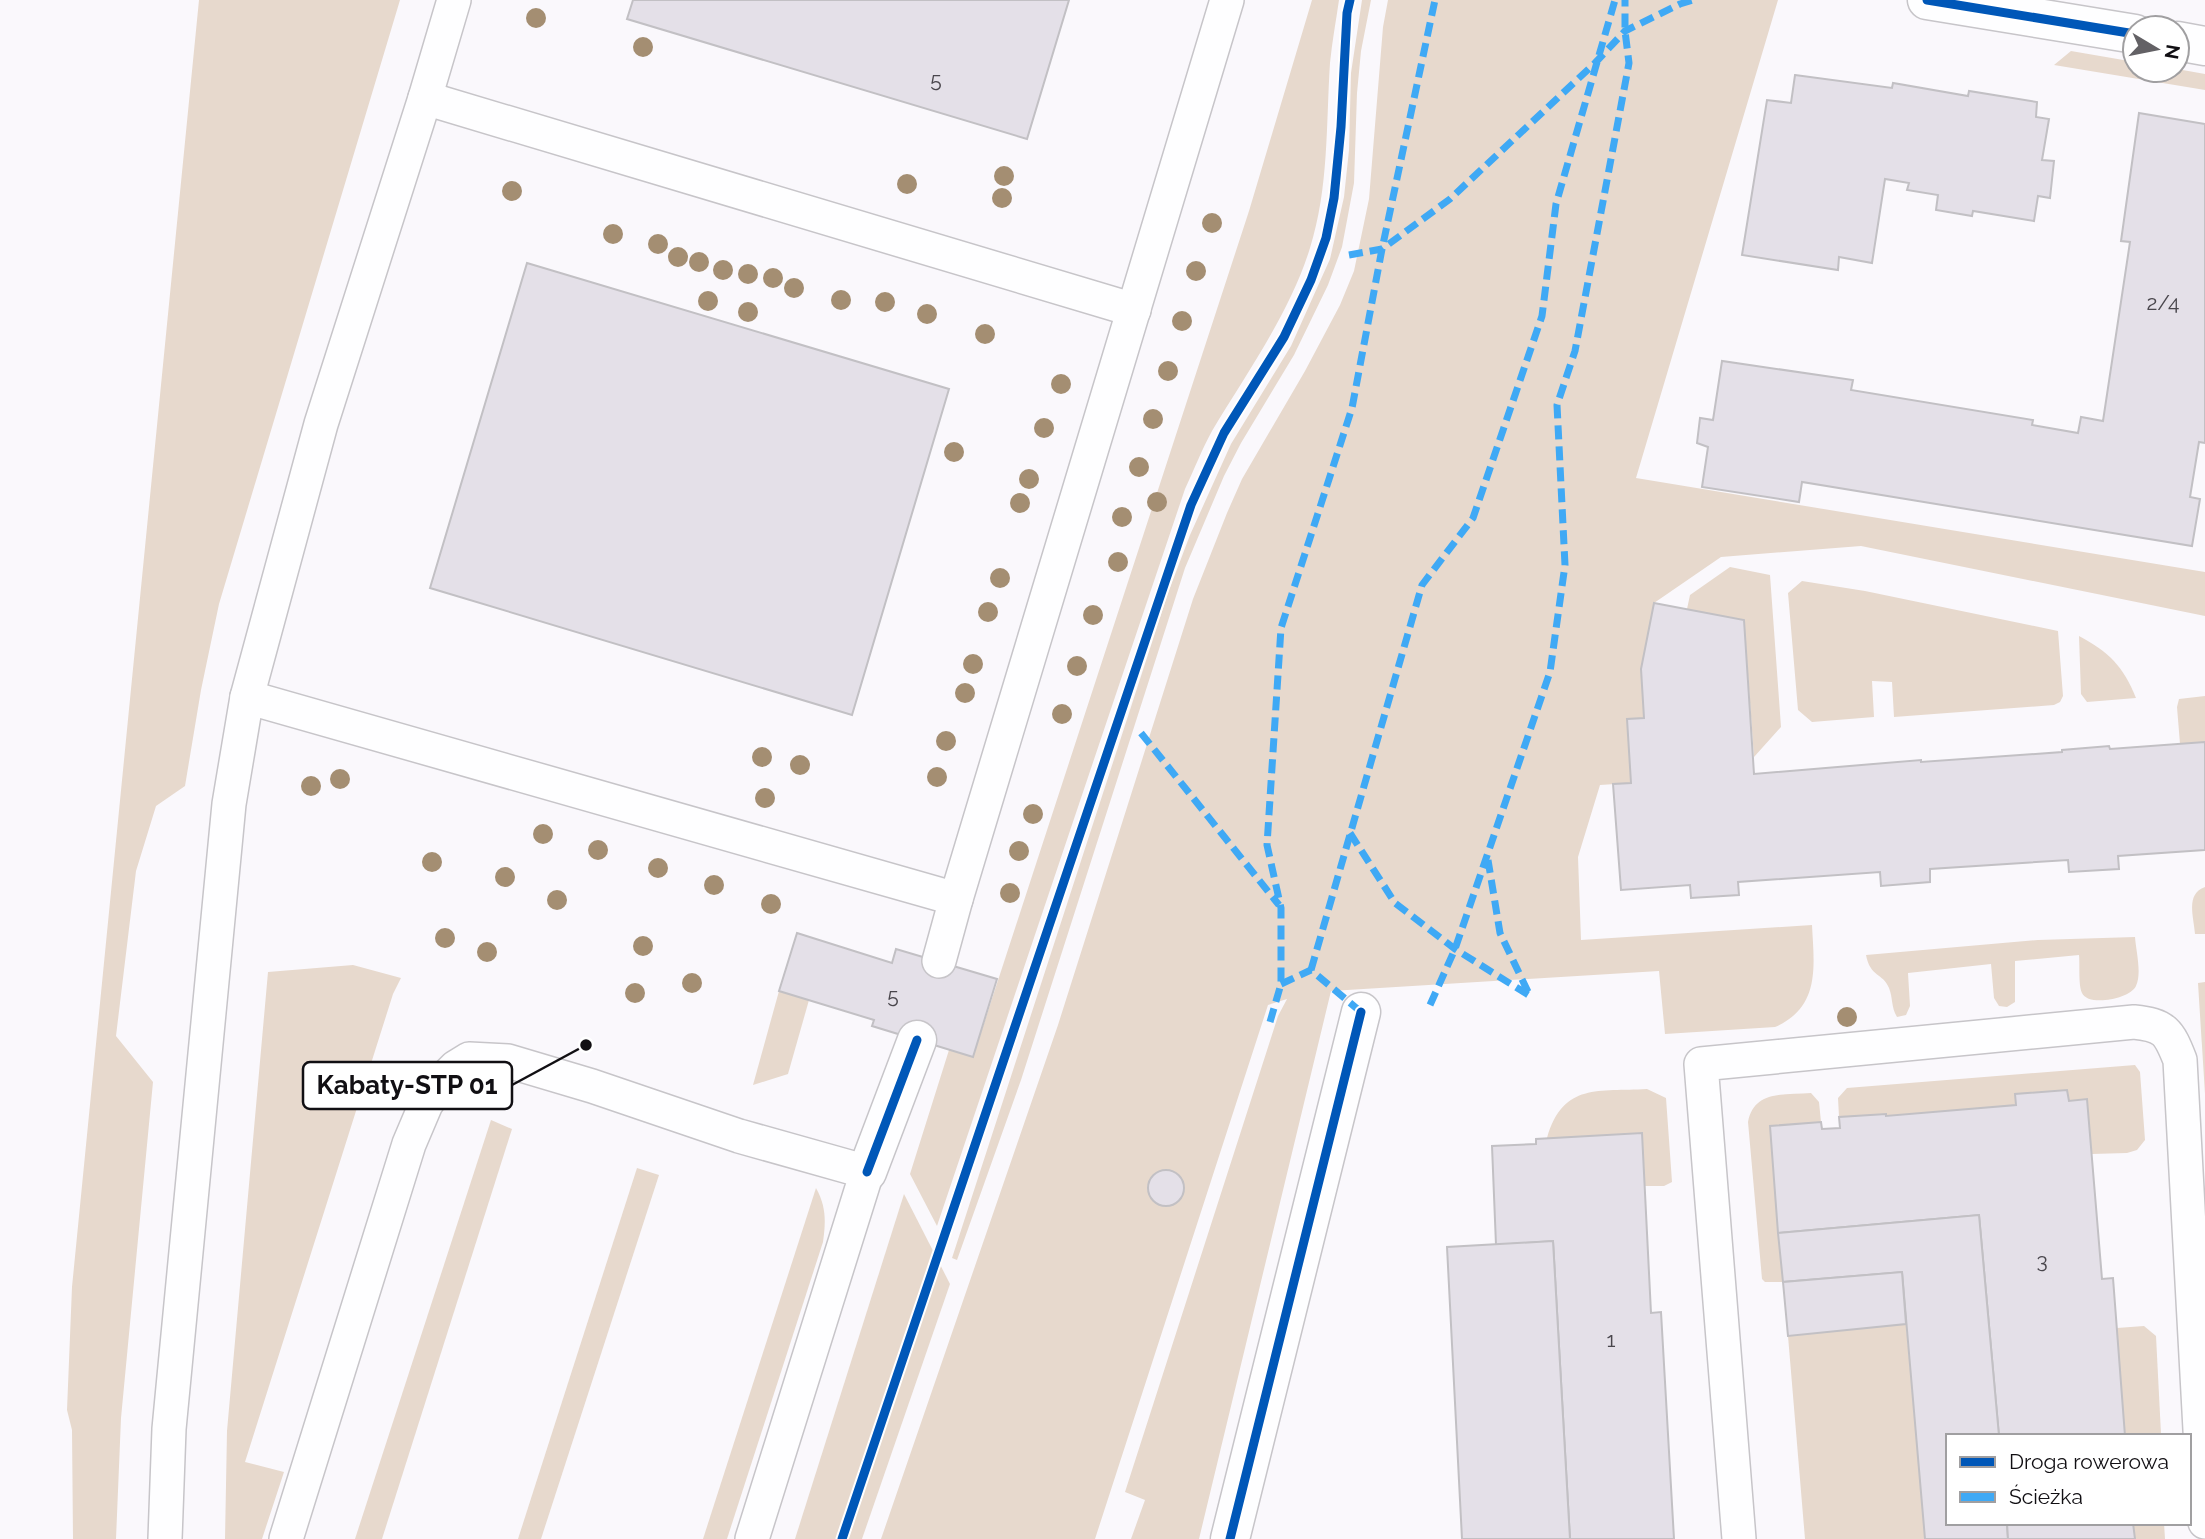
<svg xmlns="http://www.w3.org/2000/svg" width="2205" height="1539" font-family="Raleway,sans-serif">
<rect width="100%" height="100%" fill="#faf8fc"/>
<!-- green -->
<g fill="#e7d9cd">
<path d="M199,0H400L219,604L201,690L185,786L156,806L136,871L116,1036L153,1082L121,1418L116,1539H73L72,1430L67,1410L72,1287Z"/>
<path d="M1312,0H1339C1336,21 1332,42 1330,63C1326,125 1329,188 1310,248C1290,313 1246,374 1212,431C1202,449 1194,470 1185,489L937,1226L910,1174L949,1050L973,1057L1249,211Z"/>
<path d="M1362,0H1371L1361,51L1357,93L1354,183L1342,247L1328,285L1294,355L1241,443L1224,476L1185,568L1021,1080L957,1260L952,1258L1168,593L1190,535L1231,444L1291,346L1330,259L1344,197L1349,150L1351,73Z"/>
<path d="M1388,0H1778L1636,478L2205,572V616L1861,546L1721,557L1654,603L1641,669L1644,718L1627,720L1631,783L1600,785L1578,857L1581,940L1812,925C1814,966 1821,1007 1775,1027L1665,1034L1659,971L1331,991L1199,1539H1131L1145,1500L1125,1492L1278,1016L1287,999L1268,1005L1095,1539H881L1058,1025L1193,599L1227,513L1242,479L1305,371L1340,305L1354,271L1369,199L1383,27Z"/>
<path d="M2071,51L2135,62V70L2177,69L2205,74V90L2054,65Z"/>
<path d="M1730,567L1770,575L1781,727L1754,757L1744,620L1687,609L1690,595Z"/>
<path d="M1802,581L1865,591L2058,631L2063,696L2060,702L2054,705L1894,717L1892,682L1872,681L1874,717L1812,722L1798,710L1788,593Z"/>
<path d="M2079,636C2109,652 2123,666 2136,698L2087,702L2081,694Z"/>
<path d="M2205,696V742L2180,744L2177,707L2179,699Z"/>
<path d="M2205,887V934H2195C2194,917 2185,894 2205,887Z"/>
<path d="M2135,937C2136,951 2142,973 2136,986C2130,999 2088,1007 2082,993C2078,985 2080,964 2079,955L2015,961V1002L2007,1007L1999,1006L1994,998L1991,964L1908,973L1910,1006L1906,1015L1897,1017C1891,1007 1893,998 1889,988C1883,973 1870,977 1866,955L2038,940Z"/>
<path d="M353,965L401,978L393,994L245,1462L284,1472L262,1539H225L227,1431L268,972Z"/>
<path d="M2205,982V1094L2198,983Z"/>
<path d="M779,991L809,1000L788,1074L753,1085Z"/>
<path d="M2135,1065L2140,1072L2145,1140L2137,1150L2127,1153L2092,1154L2087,1100L2069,1101L2067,1090L2016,1094V1105L1886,1116L1885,1114L1839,1117L1838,1098L1847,1088Z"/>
<path d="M1647,1089L1666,1098L1672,1182L1664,1186H1644L1547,1138C1563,1082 1599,1092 1647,1089Z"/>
<path d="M1811,1093L1819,1102L1821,1122L1770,1126L1783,1282H1765L1762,1279L1748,1122C1754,1090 1785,1095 1811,1093Z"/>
<path d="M491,1120L512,1129L382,1539H355Z"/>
<path d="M637,1168L659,1175L541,1539H518Z"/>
<path d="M816,1188C826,1206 826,1221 823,1242L727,1539H703Z"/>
<path d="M904,1194L950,1284L862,1539H795Z"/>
<path d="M1906,1324L1925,1539H1805L1788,1336Z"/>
<path d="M2144,1326L2156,1336L2161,1434L2158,1436H2125L2117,1328Z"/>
<path d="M2133,1523H2164L2165,1539H2135Z"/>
</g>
<!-- building -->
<g fill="#e4e0e8" stroke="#c2c0c4" stroke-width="2">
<path d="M633,0H1069L1027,139L627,19Z"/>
<path d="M1795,75L1892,88L1893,83L1968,96L1969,91L2037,102L2036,117L2049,119L2042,160L2054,161L2050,198L2038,196L2034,221L1973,211L1972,216L1936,210L1938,195L1907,190L1909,183L1885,179L1872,263L1839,257L1838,270L1742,255L1767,100L1791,103Z"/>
<path d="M2139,113L2205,124V443L2199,442L2190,497L2200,499L2192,546L1802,482L1799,502L1702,487L1708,447L1697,443L1700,418L1713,420L1722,361L1853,380L1851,390L2033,420L2032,425L2078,433L2081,417L2103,421L2130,242L2121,241Z"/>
<path d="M527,263L949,389L852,715L430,588Z"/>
<path d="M1654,603L1744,620L1754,774L1921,760V762L2062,752V750L2109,746L2110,749L2205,742V850L2118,856L2119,869L2069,872L2068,860L1930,869V882L1881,886L1880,872L1738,882L1739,895L1691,898L1690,885L1621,890L1613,784L1631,783L1627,719L1644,718L1641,669Z"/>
<path d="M797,933L892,963L896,949L997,979L973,1057L872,1026L874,1020L779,991Z"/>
<path d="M2067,1090L2069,1101L2087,1099L2102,1279L2113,1278L2125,1436H1999L1979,1215L1778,1233L1770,1126L1821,1122L1822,1129L1840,1128L1839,1117L1886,1114V1116L2016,1105L2015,1094Z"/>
<path d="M1642,1133L1651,1313L1661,1312L1674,1539H1570L1553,1241L1496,1245L1492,1146L1536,1144V1139Z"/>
<circle cx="1166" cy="1188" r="18"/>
<path d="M1979,1215L1999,1436H1948V1523H2007L2008,1539H1925L1902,1272L1783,1282L1778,1233Z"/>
<path d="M1553,1241L1570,1539H1462L1447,1247Z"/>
<path d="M1902,1272L1906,1324L1788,1336L1783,1282Z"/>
<path d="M2007,1523H2133L2135,1539H2008Z"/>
</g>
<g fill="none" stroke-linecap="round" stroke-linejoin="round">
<defs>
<g id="service">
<path d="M425,98L1134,310"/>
<path d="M247,697L956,899"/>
<path d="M939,961L956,899L1227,0"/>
<path d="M165,1539L169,1429L229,804L247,697L321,424L425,98L454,0"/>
<path d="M286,1539L409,1144L426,1104L442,1081L456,1067L469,1059L508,1061L592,1086L739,1136L867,1172L752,1539"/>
<path d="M1739,1539L1701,1064L2134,1022C2165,1025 2169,1032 2180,1060L2205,1522"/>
</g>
<g id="minor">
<path d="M1927,0L2135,34"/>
<path d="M2177,41L2205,46"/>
<path d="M867,1172L917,1040"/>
<path d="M1230,1539L1361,1012"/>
</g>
</defs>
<!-- service casing -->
<use href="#service" stroke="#c7c5c9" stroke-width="36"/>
<!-- minor casing -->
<use href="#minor" stroke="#c7c5c9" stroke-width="41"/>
<!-- service -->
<use href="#service" stroke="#fefeff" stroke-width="33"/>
<!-- minor -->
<use href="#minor" stroke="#fefeff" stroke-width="38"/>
<!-- quiet -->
<g stroke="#3fa9f5" stroke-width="7" stroke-dasharray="14 7" stroke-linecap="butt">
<path d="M1349,255L1382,249L1450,199L1595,63L1625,31L1680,4L1693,0"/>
<path d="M1141,733L1279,905"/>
<path d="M1350,833L1395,903L1455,949L1530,996L1500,933L1488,860"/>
<path d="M1311,970L1422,585L1473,518L1542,316L1556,204L1615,0"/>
<path d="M1281,984L1311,970L1361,1012"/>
<path d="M1430,1005L1455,949L1550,672L1565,565L1557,405L1575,351L1629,63L1625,31V0"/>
<path d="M1270,1022L1281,984V908L1267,845L1281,628L1352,408L1382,249L1435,0"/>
</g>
<defs>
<g id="cycleway">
<path d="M1927,0L2135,34"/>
<path d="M867,1172L917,1040"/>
<path d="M842,1539L1191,505L1224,433L1284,337L1311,280L1326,238L1334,198L1341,127L1347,13L1350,0"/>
<path d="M1230,1539L1361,1012"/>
</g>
</defs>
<!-- cycleway casing -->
<use href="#cycleway" stroke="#fff" stroke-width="13"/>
<!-- cycleway -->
<use href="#cycleway" stroke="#0057b8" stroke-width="9"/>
</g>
<!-- trees -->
<g fill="#a48e72">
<circle cx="536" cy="18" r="10"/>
<circle cx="643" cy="47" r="10"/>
<circle cx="1004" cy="176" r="10"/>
<circle cx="907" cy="184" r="10"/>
<circle cx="512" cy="191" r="10"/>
<circle cx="1002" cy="198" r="10"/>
<circle cx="1212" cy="223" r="10"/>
<circle cx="613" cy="234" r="10"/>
<circle cx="658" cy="244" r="10"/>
<circle cx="678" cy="257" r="10"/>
<circle cx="699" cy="262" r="10"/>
<circle cx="723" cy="270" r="10"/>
<circle cx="1196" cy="271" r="10"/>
<circle cx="748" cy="274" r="10"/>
<circle cx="773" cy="278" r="10"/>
<circle cx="794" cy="288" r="10"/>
<circle cx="841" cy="300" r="10"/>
<circle cx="708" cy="301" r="10"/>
<circle cx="885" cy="302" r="10"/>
<circle cx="748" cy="312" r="10"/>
<circle cx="927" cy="314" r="10"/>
<circle cx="1182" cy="321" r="10"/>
<circle cx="985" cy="334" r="10"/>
<circle cx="1168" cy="371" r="10"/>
<circle cx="1061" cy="384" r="10"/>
<circle cx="1153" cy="419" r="10"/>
<circle cx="1044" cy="428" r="10"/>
<circle cx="954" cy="452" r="10"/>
<circle cx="1139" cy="467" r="10"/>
<circle cx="1029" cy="479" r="10"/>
<circle cx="1157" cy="502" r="10"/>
<circle cx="1020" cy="503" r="10"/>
<circle cx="1122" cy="517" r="10"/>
<circle cx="1118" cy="562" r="10"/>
<circle cx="1000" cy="578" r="10"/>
<circle cx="988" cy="612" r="10"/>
<circle cx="1093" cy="615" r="10"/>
<circle cx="973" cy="664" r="10"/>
<circle cx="1077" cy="666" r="10"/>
<circle cx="965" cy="693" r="10"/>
<circle cx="1062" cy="714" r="10"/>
<circle cx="946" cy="741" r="10"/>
<circle cx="762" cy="757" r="10"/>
<circle cx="800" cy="765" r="10"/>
<circle cx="937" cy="777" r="10"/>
<circle cx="340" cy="779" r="10"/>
<circle cx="311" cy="786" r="10"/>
<circle cx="765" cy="798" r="10"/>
<circle cx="1033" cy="814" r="10"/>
<circle cx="543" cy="834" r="10"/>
<circle cx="598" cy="850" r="10"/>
<circle cx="1019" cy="851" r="10"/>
<circle cx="432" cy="862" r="10"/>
<circle cx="658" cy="868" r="10"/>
<circle cx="505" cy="877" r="10"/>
<circle cx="714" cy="885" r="10"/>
<circle cx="1010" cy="893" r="10"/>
<circle cx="557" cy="900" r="10"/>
<circle cx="771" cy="904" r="10"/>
<circle cx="445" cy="938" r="10"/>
<circle cx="643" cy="946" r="10"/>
<circle cx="487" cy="952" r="10"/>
<circle cx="692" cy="983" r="10"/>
<circle cx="635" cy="993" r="10"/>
<circle cx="1847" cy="1017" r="10"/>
</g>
<g text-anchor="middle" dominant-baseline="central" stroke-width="5" stroke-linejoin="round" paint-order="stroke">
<!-- number labels -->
<g font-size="21" fill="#49464c">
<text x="936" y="79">5</text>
<text x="2163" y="302">2/4</text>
<text x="893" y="995">5</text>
<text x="2042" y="1260">3</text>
<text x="1611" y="1339">1</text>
</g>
</g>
<!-- callouts -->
<path fill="none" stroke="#110f13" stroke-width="2.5" d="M586 1045L512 1085"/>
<circle fill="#110f13" stroke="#fff" stroke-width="2.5" cx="586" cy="1045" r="7"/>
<rect fill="#fff" stroke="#110f13" stroke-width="2.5" x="303" y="1062" width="209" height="47" rx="7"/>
<g font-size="26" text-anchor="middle" font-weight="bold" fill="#110f13">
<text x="407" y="1094">Kabaty-STP 01</text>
</g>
<!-- legend -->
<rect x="1946" y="1434" width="245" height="91" fill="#ffffff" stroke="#a09fa1" stroke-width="2"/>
<rect x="1960" y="1457" width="35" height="10" fill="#0057b8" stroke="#a09fa1" stroke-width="2"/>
<text x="2009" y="1469" font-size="21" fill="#110f13">Droga rowerowa</text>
<rect x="1960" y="1492" width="35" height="10" fill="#3fa9f5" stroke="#a09fa1" stroke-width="2"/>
<text x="2009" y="1504" font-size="21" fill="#110f13">Ścieżka</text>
<!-- north arrow -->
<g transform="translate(2156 49) rotate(100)"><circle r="33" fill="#ffffff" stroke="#a09fa1" stroke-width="2"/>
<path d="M0-5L12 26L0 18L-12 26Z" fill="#636165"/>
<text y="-10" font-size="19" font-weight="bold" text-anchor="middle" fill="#110f13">N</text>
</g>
</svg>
